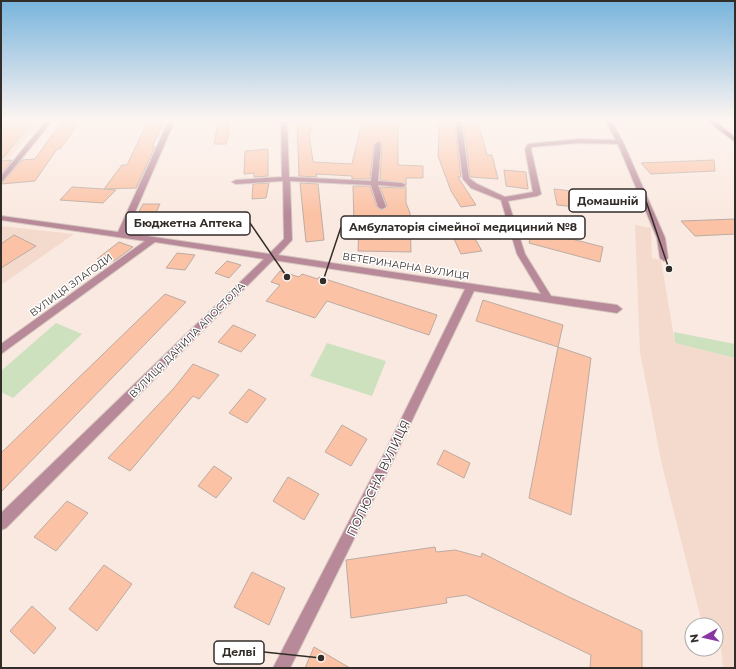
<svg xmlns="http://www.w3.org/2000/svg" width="736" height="669" font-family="Montserrat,sans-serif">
<rect width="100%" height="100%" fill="#fae9e0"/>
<!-- built -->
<g fill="#f3dacd">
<path d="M1,120H41L1,168Z"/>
<path d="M635,225L651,228L652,258L661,260L675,343L735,358V668H723L719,626L701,619L662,465L640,352Z"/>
<path d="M1,226L74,234L1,285Z"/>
</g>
<!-- green -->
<g fill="#cde1bf">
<path d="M56,323L82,334L13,398L1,392V371Z"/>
<path d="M674,332L735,344V358L675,343Z"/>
<path d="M327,343L386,361L372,396L310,376Z"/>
</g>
<!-- building -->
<g fill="#fbc2a5" stroke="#bcaba3">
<path d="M1,120H34L1,160Z"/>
<path d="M63,120H81L60,149H57L35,181L1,184L22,160L35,159Z"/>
<path d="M219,120H229V132L226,144H214Z"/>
<path d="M437,120H454L461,177H458L476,205L461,207L451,191L438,156L439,132Z"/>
<path d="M463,120H477L487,155H492L498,179L470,177Z"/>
<path d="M148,121H164L152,147H155L136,188L104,189L116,190L103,203L60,200L72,187L104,189L122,165H127Z"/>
<path d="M310,121L311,133H309L313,162L352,164L362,121L398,122V165L423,166V178H406V184L380,180L382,144L379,141L374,144L370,179H352V176L316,174L317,177L299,176L297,122Z"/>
<path d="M268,149V176L254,177V173L244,174L245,151Z"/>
<path d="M12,160L1,174V161Z"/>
<path d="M714,160L715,171L651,174L641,163Z"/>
<path d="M504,170L526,172L528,189L506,186Z"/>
<path d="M269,183L266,198L252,199L253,184Z"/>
<path d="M300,183L318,184L324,240L306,242Z"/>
<path d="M353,186H370L377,207L381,210L387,206L380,187L402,188L406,187V203L410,213L411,252L358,251L359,223L354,224Z"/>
<path d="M554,189L572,191L576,207L557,205Z"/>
<path d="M143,204H160L152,221H134Z"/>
<path d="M735,219V234L695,236L681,221Z"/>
<path d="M533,229L603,247L600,262L529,243Z"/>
<path d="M14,235L36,246L1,268V244Z"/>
<path d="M474,237L482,251L461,254L454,239Z"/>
<path d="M119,242L133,247L114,261L97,259Z"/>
<path d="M177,253L195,255L185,270L166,268Z"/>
<path d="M227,261L241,265L229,278L215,273Z"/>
<path d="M280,271L299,277L302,274L318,279L319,277L437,315L429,335L327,301L315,318L266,301L280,285L271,282Z"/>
<path d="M165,294L186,302L1,492V453Z"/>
<path d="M483,300L563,325L558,347L476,321Z"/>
<path d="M233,325L256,335L241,352L218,342Z"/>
<path d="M558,347L591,358L571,515L529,498Z"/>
<path d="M193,364L219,375L199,399L193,396L130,471L108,458L174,388Z"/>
<path d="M249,389L266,399L247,423L229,413Z"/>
<path d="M342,425L367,439L351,466L325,452Z"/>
<path d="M444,450L470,463L464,478L437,464Z"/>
<path d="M214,466L232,478L216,498L198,486Z"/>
<path d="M288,477L319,494L304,520L273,501Z"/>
<path d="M67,501L88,513L56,551L34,537Z"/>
<path d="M435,547L436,552L455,550L481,557L482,553L569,597L642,631V668H590L591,655L466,595L446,598L447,603L351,618L346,560Z"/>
<path d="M104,565L132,584L97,631L69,609Z"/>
<path d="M252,572L285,588L269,625L234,607Z"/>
<path d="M32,606L56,628L34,654L10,631Z"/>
<path d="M314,647L350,668H305Z"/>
</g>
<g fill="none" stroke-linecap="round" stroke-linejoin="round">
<defs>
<g id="street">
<path d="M47,120H53L3,181L1,182V176Z"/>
<path d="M169,120H175L126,233L269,254L284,239L283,181L236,184L232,182L236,180L282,177L281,120H287L289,177L371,181L375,144L378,142L381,144L378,181L402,183L406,185L402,187L378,185L386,207L382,209L378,207L371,185L290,181L292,240L278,255L541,294L517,254L501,200L471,188L463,179L455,120H461L469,178L477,184L505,197L533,192L525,149L528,144L579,139L616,140L605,120H611L623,142L665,238L668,258L664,261L660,258L657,238L618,144L579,143L532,147L531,149L541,194L537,196L508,201L525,254L551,296L617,305L622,309L617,313L474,291L393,460L290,668H273L385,452L465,289L273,260L6,528L1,530V513L264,259L155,242L1,354V344L145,241L1,220V216L118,232Z"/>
</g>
<path id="secondary" d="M706,120H713L735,137V142Z"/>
</defs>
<!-- street casing -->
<use href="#street" stroke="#d6c7bf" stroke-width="2"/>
<!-- secondary casing -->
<use href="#secondary" stroke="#d6c7bf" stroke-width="2"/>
<!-- street -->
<use href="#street" fill="#b88999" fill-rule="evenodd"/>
<!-- secondary -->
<use href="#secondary" fill="#9a5872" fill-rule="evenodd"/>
</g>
<!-- sky -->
<linearGradient id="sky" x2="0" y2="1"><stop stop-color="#78b4dd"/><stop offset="0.56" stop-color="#fdf5f1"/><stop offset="1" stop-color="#fdf5f1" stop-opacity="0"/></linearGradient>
<rect width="736" height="214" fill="url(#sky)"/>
<g text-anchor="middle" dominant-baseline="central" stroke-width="3" stroke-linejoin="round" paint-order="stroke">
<!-- street labels -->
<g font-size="10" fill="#332d29" stroke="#fff">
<text transform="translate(406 266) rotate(9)">ВЕТЕРИНАРНА ВУЛИЦЯ</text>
<text transform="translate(71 285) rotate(-36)">ВУЛИЦЯ ЗЛАГОДИ</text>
<text transform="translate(187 340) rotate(-45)">ВУЛИЦЯ ДАНИЛА АПОСТОЛА</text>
</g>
<!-- near-street labels -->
<g font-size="12" fill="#332d29" stroke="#fff">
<text transform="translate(378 478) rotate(-64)">ПОЛЮСНА ВУЛИЦЯ</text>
</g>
</g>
<!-- callouts -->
<path fill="none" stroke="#332d29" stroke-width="1.5" d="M669 269L646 201M287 277L250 223M323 281L341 227M321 658L264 652"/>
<g fill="#332d29" stroke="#fff" stroke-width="1.5">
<circle cx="669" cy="269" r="4"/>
<circle cx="287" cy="277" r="4"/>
<circle cx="323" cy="281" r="4"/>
<circle cx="321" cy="658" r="4"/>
</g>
<g fill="#fff" stroke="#332d29" stroke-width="1.5">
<rect x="569" y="189" width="77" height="23" rx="4"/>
<rect x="126" y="212" width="124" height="23" rx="4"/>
<rect x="341" y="216" width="244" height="23" rx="4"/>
<rect x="214" y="641" width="50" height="23" rx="4"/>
</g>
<g font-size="11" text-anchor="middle" font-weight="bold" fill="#332d29">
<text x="608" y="205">Домашній</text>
<text x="188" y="227">Бюджетна Аптека</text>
<text x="463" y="231">Амбулаторія сімейної медициний №8</text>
<text x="239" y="656">Делві</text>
</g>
<!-- border -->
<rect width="736" height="669" fill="none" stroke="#332d29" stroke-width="4"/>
<!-- north arrow -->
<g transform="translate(704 637) rotate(262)"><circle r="19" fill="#ffffff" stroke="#adaba9"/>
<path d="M0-3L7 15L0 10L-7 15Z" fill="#8935a3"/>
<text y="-6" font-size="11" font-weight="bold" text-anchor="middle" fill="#332d29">N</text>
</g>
</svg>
